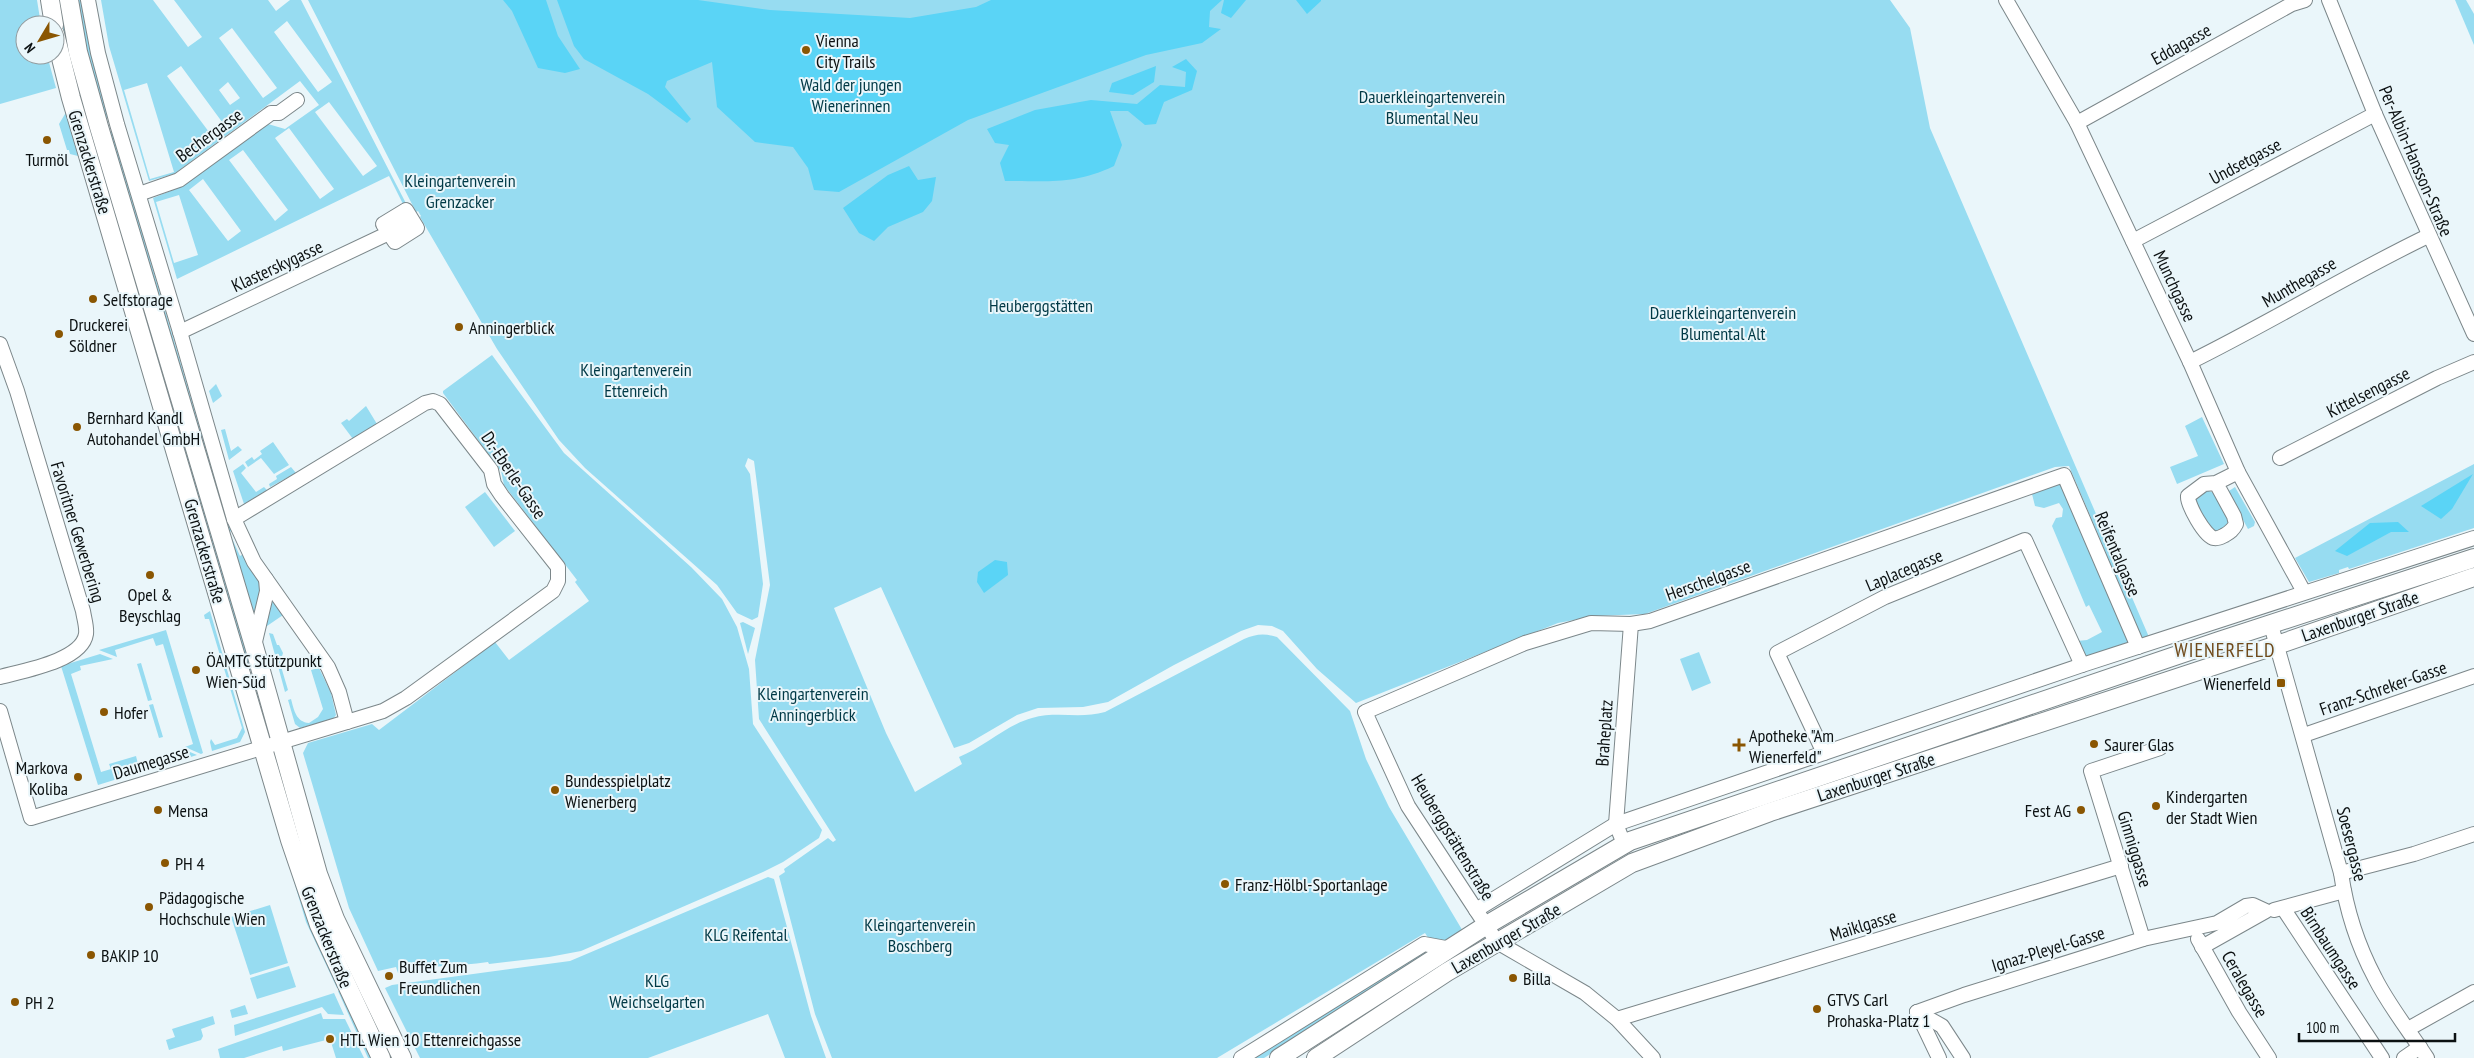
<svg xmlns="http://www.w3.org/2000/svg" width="2474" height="1058" font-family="'PT Sans Narrow',sans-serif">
<rect width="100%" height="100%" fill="#eaf6fa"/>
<!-- green -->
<g fill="#97dcf1" fill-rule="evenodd">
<path d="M0,0H37L41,25H25V55H47L56,88L0,104Z"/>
<path d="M55,0H63L270,726L267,727L250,668L232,621L74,86Z"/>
<path d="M74,0H82L93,61L109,115L105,119L102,117Z"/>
<path d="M101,0H153L188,47L202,37L174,0H268L276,11L290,0H301L412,215L405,208L389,176L177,279L153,198L183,186L268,124L285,129L319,105L300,81L174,174L149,181L109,46ZM287,21L332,82L318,92L274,32ZM232,28L277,88L263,98L219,38ZM181,66L225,126L212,136L167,76ZM228,82L240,98L230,105L219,90ZM147,83L174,172L150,179L124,90ZM329,102L377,166L363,176L315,112ZM289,128L334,189L320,199L275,138ZM243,150L288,210L275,221L229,160ZM203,179L241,231L228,241L189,190ZM179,195L198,255L174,263L156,202Z"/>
<path d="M308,0H1890L1910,28L1930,128L2149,637L2142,638L2069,466L2055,467L1645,614L1595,616L1558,623L1356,703L1317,669L1283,631L1272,626L1258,625L1241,631L1174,665L1108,702L1083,707L1038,708L1017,715L969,743L954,748L881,587L834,608L886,733L915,792L962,764L959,757C984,747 1006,725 1032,718C1056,711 1081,719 1105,712L1244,639C1256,634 1264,633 1277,637L1350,711L1366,759L1389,807L1464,933L1450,942L1429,939L1425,933L1217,1058H832L815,1014L779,876L785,872L784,869L828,838L833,842L836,840L759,719L755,660L770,585L754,461L748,458L745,466L750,474L763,584L758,617L752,620L737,613L717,585L585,468L559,440L497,349L420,217L421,216L418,211L416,212Z"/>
<path d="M2455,0H2466L2474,14V45Z"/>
<path d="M68,109L82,157L70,154L69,150H67L59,124Z"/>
<path d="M112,131L222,503L226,504L234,530L229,532L240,556L245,553L263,586L254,621L109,132Z"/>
<path d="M492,355L564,453L691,567L722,599L737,627L749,669L753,724L822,830L819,838L783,862L763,872L581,951L549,957L489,964L488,962C457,967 430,964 398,973L396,967L378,971L349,908L303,753L308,743L372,724L379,730L495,642L509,660L589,601L575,582L577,580L504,485L501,471L443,393V391Z"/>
<path d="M216,384L222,396L213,403L209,391Z"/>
<path d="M366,406L377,424L353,439L341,423L347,419L349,421Z"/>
<path d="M2202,417L2224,464L2177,484L2170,467L2198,456L2185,426Z"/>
<path d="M225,429L231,451L238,446L242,450L229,460L221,430Z"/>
<path d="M273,442L289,465L274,474L261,458L248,467L245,462L252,457L254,460L262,454L260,451Z"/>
<path d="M243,464L246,468L241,473L256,492L264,487L267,490L244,504L233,471Z"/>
<path d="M2474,464V528L2349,569L2348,567L2339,570V573L2309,582L2295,558Z"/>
<path d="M291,467L296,473L270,487L269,484L277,479L276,476Z"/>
<path d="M2060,484L2064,487L2131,641L2085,658L2077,641L2087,640L2102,632L2089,605L2086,607L2052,526L2056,518L2062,517L2063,509L2059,503L2044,508L2035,506L2032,494Z"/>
<path d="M2235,487L2255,522L2254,526L2248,529L2229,494V491Z"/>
<path d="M2206,490L2214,493L2229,518V525L2218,533L2213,532L2195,501L2196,496Z"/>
<path d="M485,492L515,531L494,547L465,507Z"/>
<path d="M270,595L286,613L267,626L264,625Z"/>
<path d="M210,611L245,732L240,742L212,751L210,742L211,739L215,745L237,738L242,728L209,619H205L204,615Z"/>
<path d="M743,622L755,628L748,654L740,623Z"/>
<path d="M166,630L203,753L201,754L185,747L193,744L163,644L156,646L153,638L115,650L117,657L99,650Z"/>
<path d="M269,633L273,634L277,645H279L283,653L280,663L288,690L285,692Z"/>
<path d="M1699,652L1711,683L1692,691L1680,659Z"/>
<path d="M100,654L113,659L80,666L81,670L71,674L101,772L111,769L109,764L136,756L140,772L98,785L61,666Z"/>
<path d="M141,663L152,700L148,701L137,664Z"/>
<path d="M319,668L331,693L336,715L333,719L300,728L295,724L288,700L291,699C294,710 296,722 309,723L318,717L323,709L311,670Z"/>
<path d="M153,704L163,737L159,738L149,705Z"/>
<path d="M183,749L197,755L162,766L161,763L184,756Z"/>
<path d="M280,834L340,986L337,988L306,922Z"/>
<path d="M768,877L774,879L811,1016L826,1058H785L768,1014L648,1058H420L385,988L392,985L570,961Z"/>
<path d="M270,905L288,963L250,975L231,917Z"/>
<path d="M1425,950L1428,952V956L1264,1058H1252Z"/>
<path d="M289,966L296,987L257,999L250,978Z"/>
<path d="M342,990L376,1058H368L338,991Z"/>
<path d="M334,993L344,1015L328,1014L322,1007L235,1036L234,1025Z"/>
<path d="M245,1005L248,1014L232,1018L230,1010Z"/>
<path d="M321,1013L323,1019H345L364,1058H336L330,1039L283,1051L282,1046L244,1058H220L218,1049Z"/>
<path d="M213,1016L215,1024L201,1029L203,1036L201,1040L169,1050L166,1040L175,1037L172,1029Z"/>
</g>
<!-- forest -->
<g fill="#5ad4f6">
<path d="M503,0H546L558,36L580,69L565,73L538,68L512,11Z"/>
<path d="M557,0H698L770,10L910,18L976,7L991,0H1222L1210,11L1209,27L1221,29L1202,43L1146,55L968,120L839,192L814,190L808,168L793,147L755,142L717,107L712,62L667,81L665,87L691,119L687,123L648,94L584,59L574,46Z"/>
<path d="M1224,0H1246L1231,18L1221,13Z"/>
<path d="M1296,0H1321V1L1307,14Z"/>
<path d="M1186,59L1197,71L1192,90L1164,102L1156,124L1145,125L1128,111H1110L1122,145L1114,166C1074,185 1047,181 1005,181L1000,163L1009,145L995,143L987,129L1035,110L1091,100L1137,104L1160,85L1185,87L1186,72L1172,67Z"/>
<path d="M1156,66L1154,82L1133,95L1109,92L1112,83Z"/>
<path d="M909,166L918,180L936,177L932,201L923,212L888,227L874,241L859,233L843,208L888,175Z"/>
<path d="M2473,474L2452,509L2441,519L2421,506Z"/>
<path d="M2398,522L2409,532H2391L2347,556L2335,551L2370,523Z"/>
<path d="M995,560L1007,562L1008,575L984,593L977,582L978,572Z"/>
</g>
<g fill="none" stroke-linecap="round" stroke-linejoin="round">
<defs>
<g id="minor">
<path d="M88,0L98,53L117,124L180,332L234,519L254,562L328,667L339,692L347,722"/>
<path d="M2006,0L2077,123L2190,362L2238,472L2304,592"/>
<path d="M2329,0L2375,114L2474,334"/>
<path d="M2077,123L2292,4L2305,0"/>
<path d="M139,194L179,180L267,116L271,113H279L297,100"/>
<path d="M406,210L417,228L395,242L383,224Z"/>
<path d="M2133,241L2375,114"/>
<path d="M180,332L389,233L408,221"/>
<path d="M0,344L17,391L83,611C84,618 87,627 86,634C82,661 22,671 0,677"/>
<path d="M2190,362C2271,322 2347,275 2428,236"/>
<path d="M2280,458L2437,378L2474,362"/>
<path d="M2216,483L2234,516L2236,524C2233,530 2230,532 2225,535C2221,537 2218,539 2214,538C2205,537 2187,504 2188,496L2204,484L2216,483L2238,472"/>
<path d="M2271,625L2341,873C2346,908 2358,946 2375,978C2389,1006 2410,1032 2427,1058"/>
<path d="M254,646L267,591L266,579"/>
<path d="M0,711L31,818L383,711L406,698L553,591L558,581V567L502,496L494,484L491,470L440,404L433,401L425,403L234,519"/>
<path d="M2304,735L2474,676"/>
<path d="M1824,753L1777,653L1885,597L2025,540L2082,665"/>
<path d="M1624,844L1616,824L1631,624"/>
<path d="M2341,873L2414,854L2474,834"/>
<path d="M2283,908L2382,1058"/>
<path d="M1476,910L1616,824L2082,665L2474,538"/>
<path d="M2274,910L2344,891"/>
<path d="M2143,939L2091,771L2160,748"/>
<path d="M2198,939L2239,1012L2269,1058"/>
<path d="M1917,1012L1964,995L2143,939L2217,923L2246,906L2253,905L2266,911L2202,947"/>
<path d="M1917,1012L1942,1026L1963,1058"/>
<path d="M1917,1012L1939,1058"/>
<path d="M1617,1019L2121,866"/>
<path d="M2408,1029L2474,992"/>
<path d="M1241,1058L1424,944L1451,949"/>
<path d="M1653,1058L1617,1019L1585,993L1497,942L1408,806L1365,712L1525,643L1591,623L1631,624L1650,621L2064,475L2138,647"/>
<path d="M2404,1058L2420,1047"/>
</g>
<g id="major">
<path d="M50,0L54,25"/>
<path d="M69,0L78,52L99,127L254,646L318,874L335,919L402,1058"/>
<path d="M55,34L71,98L290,840L319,925L381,1058"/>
<path d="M1279,1058L1485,926L1630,841L2219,641L2474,558"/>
<path d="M1316,1058L1447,972L1632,863L1770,812L2277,645L2474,577"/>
</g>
</defs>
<!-- minor casing -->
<use href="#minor" stroke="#7c878a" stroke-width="16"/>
<!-- major casing -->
<use href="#major" stroke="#7c878a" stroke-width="20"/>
<!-- minor -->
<use href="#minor" stroke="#fff" stroke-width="14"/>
<!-- major -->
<use href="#major" stroke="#fff" stroke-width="18"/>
</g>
<!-- markers -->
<g fill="#8a5602" stroke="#eaf6fa" stroke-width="2">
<circle cx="806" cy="50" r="5"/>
<circle cx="47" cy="140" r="5"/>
<circle cx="93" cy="299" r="5"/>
<circle cx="459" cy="327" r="5"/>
<circle cx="59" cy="334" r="5"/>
<circle cx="77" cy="427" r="5"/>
<circle cx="150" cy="575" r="5"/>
<circle cx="196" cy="670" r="5"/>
<rect x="2276" y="678" width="10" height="10" rx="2.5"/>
<circle cx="104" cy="712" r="5"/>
<circle cx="2094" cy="744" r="5"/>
<path d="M1736.5 737.5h5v5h5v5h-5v5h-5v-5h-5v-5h5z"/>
<circle cx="78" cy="777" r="5"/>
<circle cx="555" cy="790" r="5"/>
<circle cx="2156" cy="806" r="5"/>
<circle cx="158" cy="810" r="5"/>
<circle cx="2081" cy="810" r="5"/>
<circle cx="165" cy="863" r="5"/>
<circle cx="1225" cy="884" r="5"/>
<circle cx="149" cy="907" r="5"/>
<circle cx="91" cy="955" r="5"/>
<circle cx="389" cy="976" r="5"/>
<circle cx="1513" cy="978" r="5"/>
<circle cx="15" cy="1002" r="5"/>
<circle cx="1817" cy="1009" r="5"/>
<circle cx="330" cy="1039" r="5"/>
</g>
<g text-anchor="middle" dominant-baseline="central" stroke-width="4" stroke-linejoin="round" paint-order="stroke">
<!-- poi labels -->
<g font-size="18" fill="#0c1112" stroke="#eaf6fa" text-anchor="start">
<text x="816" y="40">Vienna<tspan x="816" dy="21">City Trails</tspan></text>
<text x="47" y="159" text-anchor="middle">Turmöl</text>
<text x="103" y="299">Selfstorage</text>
<text x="69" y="324">Druckerei<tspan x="69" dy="21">Söldner</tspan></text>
<text x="469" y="327">Anningerblick</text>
<text x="87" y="417">Bernhard Kandl<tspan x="87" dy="21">Autohandel GmbH</tspan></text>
<text x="150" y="594" text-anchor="middle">Opel &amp;<tspan x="150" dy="21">Beyschlag</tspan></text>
<text x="206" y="660">ÖAMTC Stützpunkt<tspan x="206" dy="21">Wien-Süd</tspan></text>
<text x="2271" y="683" text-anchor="end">Wienerfeld</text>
<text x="114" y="712">Hofer</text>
<text x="1749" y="735">Apotheke "Am<tspan x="1749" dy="21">Wienerfeld"</tspan></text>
<text x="2104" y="744">Saurer Glas</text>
<text x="68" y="767" text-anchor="end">Markova<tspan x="68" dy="21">Koliba</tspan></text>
<text x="565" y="780">Bundesspielplatz<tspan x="565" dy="21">Wienerberg</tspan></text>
<text x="2166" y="796">Kindergarten<tspan x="2166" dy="21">der Stadt Wien</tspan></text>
<text x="168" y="810">Mensa</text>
<text x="2071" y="810" text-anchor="end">Fest AG</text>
<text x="175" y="863">PH 4</text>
<text x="1235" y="884">Franz-Hölbl-Sportanlage</text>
<text x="159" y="897">Pädagogische<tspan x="159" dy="21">Hochschule Wien</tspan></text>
<text x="101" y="955">BAKIP 10</text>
<text x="399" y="966">Buffet Zum<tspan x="399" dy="21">Freundlichen</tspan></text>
<text x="1523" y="978">Billa</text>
<text x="1827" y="999">GTVS Carl<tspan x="1827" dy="21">Prohaska-Platz 1</tspan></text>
<text x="25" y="1002">PH 2</text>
<text x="340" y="1039">HTL Wien 10 Ettenreichgasse</text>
</g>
<!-- street labels -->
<g font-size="18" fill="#0c1112" stroke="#eaf6fa">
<text transform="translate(2181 44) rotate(-29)">Eddagasse</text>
<text transform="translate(209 135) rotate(-36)">Bechergasse</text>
<text transform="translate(2245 161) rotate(-28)">Undsetgasse</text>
<text transform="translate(2416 161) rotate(67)">Per-Albin-Hansson-Straße</text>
<text transform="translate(90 162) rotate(73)">Grenzackerstraße</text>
<text transform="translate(277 266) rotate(-25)">Klasterskygasse</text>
<text transform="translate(2299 282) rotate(-30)">Munthegasse</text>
<text transform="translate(2175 286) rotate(65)">Munchgasse</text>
<text transform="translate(2368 392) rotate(-27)">Kittelsengasse</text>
<text transform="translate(514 475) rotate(56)">Dr.-Eberle-Gasse</text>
<text transform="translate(78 532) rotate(73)">Favoritner Gewerbering</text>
<text transform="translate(205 551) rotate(74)">Grenzackerstraße</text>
<text transform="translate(2118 554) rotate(67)">Reifentalgasse</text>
<text transform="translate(1904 570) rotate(-23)">Laplacegasse</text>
<text transform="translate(1708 580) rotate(-20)">Herschelgasse</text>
<text transform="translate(2360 616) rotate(-19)">Laxenburger Straße</text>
<text transform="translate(2383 688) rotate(-19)">Franz-Schreker-Gasse</text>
<text transform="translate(1604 733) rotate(-86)">Braheplatz</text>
<text transform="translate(151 762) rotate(-17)">Daumegasse</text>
<text transform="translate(1876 777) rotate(-18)">Laxenburger Straße</text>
<text transform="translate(1453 837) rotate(59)">Heuberggstättenstraße</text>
<text transform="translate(2352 844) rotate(76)">Soesergasse</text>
<text transform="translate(2135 849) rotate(73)">Gimniggasse</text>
<text transform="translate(1863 925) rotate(-17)">Maiklgasse</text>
<text transform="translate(327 937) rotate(68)">Grenzackerstraße</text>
<text transform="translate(1506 938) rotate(-30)">Laxenburger Straße</text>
<text transform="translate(2331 948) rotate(57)">Birnbaumgasse</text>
<text transform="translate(2048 949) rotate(-17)">Ignaz-Pleyel-Gasse</text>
<text transform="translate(2245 984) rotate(60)">Ceralegasse</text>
</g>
<!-- park labels -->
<g font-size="18" fill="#003946" stroke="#eaf6fa">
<text x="851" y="84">Wald der jungen<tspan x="851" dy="21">Wienerinnen</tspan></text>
<text x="1432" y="96">Dauerkleingartenverein<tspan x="1432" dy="21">Blumental Neu</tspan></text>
<text x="460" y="180">Kleingartenverein<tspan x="460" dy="21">Grenzacker</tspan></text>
<text x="1041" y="305">Heuberggstätten</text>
<text x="1723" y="312">Dauerkleingartenverein<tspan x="1723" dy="21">Blumental Alt</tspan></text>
<text x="636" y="369">Kleingartenverein<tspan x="636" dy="21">Ettenreich</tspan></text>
<text x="813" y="693">Kleingartenverein<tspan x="813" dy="21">Anningerblick</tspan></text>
<text x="920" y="924">Kleingartenverein<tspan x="920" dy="21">Boschberg</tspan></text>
<text x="746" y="934">KLG Reifental</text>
<text x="657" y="980">KLG<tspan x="657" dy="21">Weichselgarten</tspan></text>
</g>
<!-- quarter labels -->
<g font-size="20" letter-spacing="1" fill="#704a1b" stroke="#eaf6fa">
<text x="2225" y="650">WIENERFELD</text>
</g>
</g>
<!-- north arrow -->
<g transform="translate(40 40) rotate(232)"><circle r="24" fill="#eaf6fa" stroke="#919a9d"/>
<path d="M0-4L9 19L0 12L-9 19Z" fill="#8a5602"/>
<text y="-8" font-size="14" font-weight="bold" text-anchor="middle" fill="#0c1112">N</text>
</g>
<!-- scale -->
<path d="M2299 1033v8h156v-8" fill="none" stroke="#0c1112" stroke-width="2.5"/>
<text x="2306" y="1033" font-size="15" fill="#0c1112" stroke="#eaf6fa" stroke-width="4" paint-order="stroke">100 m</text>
</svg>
